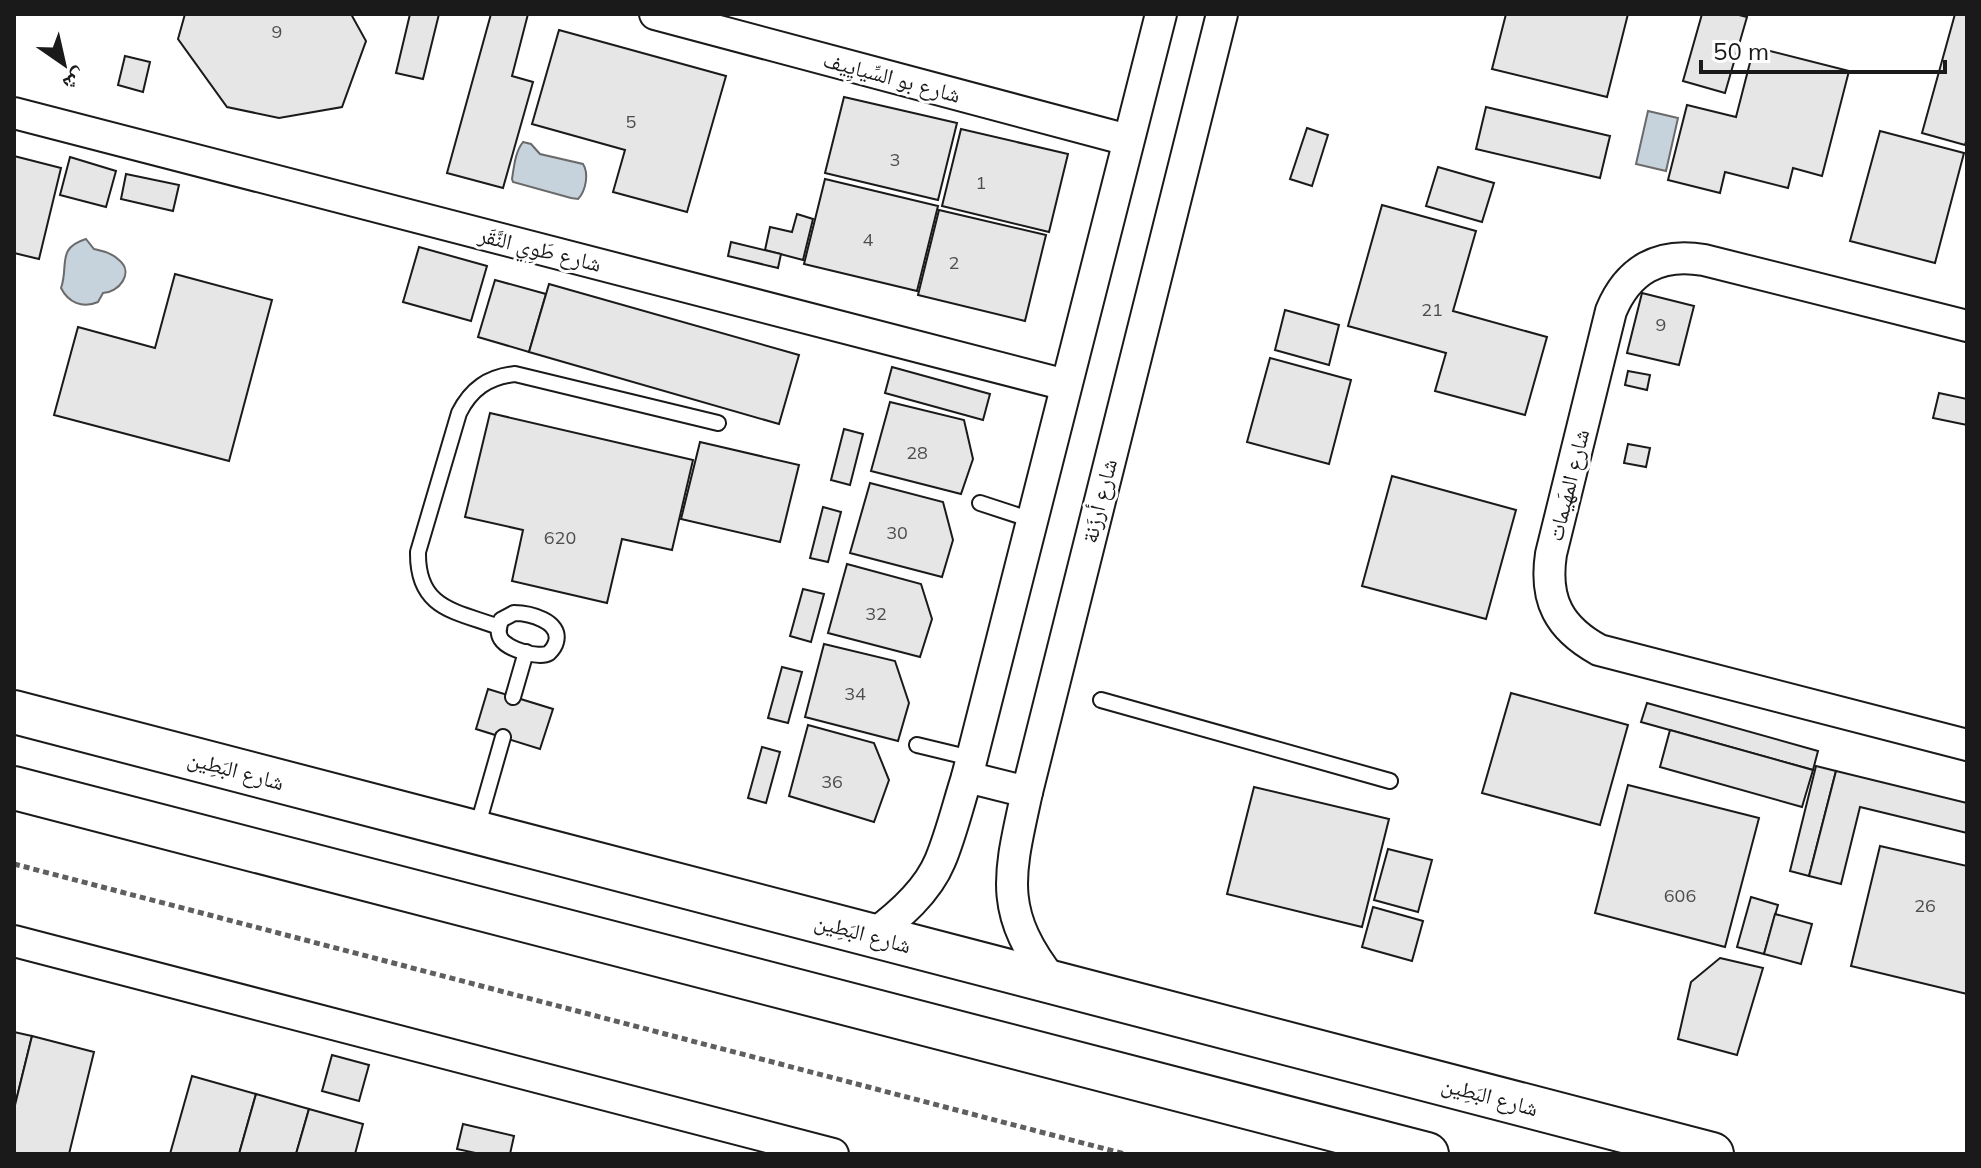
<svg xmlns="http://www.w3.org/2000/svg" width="1981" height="1168" font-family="Mulish,'Noto Naskh Arabic',sans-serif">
<rect width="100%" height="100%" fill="#fff"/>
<!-- water -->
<g fill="#c6d2dc" stroke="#6a6a6a" stroke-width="2">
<path d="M1648,111L1678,118L1666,171L1636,164Z"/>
<path d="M523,142L531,144L540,154L583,164C589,173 586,191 578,199L571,198L513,182L512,179C514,167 515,152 523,142Z"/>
<path d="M86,239L94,249C103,251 112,253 119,260C135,273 118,293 103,293L98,302C82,309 68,302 61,288C69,266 56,248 86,239Z"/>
</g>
<!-- building -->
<g fill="#e6e6e6" stroke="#1a1a1a" stroke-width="2">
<path d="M185,14H351L366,41L342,107L279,118L227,107L178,39Z"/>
<path d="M410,14H439L423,79L396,73Z"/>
<path d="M491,14H528L512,76L533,82L503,188L447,173Z"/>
<path d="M1506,14H1628L1607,97L1492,69Z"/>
<path d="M1702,14H1735L1747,17L1725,93L1683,81Z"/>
<path d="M1955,14H1967V138L1965,145L1922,133Z"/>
<path d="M559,30L726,76L687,212L613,192L625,150L532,124Z"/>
<path d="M1754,47L1849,71L1822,176L1793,168L1788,188L1725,172L1720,193L1668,180L1687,105L1736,117Z"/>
<path d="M125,56L150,62L143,92L118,85Z"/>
<path d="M844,97L957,123L938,200L825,173Z"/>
<path d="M1486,107L1610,136L1600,178L1476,149Z"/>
<path d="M1307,128L1328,135L1312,186L1290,179Z"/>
<path d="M961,129L1068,154L1049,232L942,206Z"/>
<path d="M1880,131L1964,153L1935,263L1850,241Z"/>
<path d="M14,156L61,168L39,259L14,253Z"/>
<path d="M70,157L116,171L106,207L60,195Z"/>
<path d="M1438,167L1494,183L1482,222L1426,206Z"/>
<path d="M126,174L179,185L173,211L121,199Z"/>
<path d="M825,179L938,206L917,291L804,264Z"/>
<path d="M1382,205L1476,231L1453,311L1547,337L1525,415L1435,391L1446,353L1348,326Z"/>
<path d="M939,210L1046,235L1025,321L918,295Z"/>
<path d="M797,214L813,219L803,260L765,250L770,227L792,232Z"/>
<path d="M731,242L781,254L778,268L728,256Z"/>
<path d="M419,247L487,266L471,321L403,302Z"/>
<path d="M175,274L272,300L229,461L54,415L78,327L155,348Z"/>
<path d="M495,280L546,294L529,352L478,337Z"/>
<path d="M549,284L799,355L779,424L529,352Z"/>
<path d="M1642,293L1694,306L1679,365L1627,353Z"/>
<path d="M1285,310L1339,325L1329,365L1275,350Z"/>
<path d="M1270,358L1351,380L1329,464L1247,442Z"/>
<path d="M892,367L990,394L983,420L885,393Z"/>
<path d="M1628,371L1650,375L1647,390L1625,385Z"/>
<path d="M1939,393L1967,399V425L1933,418Z"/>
<path d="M890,402L964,420L973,459L961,494L871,471Z"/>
<path d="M490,413L693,460L672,550L622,539L607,603L512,581L523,530L465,517Z"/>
<path d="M844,429L863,434L850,485L831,480Z"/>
<path d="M700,442L799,465L780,542L681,519Z"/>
<path d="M1628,444L1650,448L1646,467L1624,463Z"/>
<path d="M1392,476L1516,510L1486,619L1362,586Z"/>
<path d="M870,483L943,502L953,540L942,577L850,553Z"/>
<path d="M823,507L841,512L828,562L810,558Z"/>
<path d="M847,564L921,584L932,619L920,657L828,633Z"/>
<path d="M803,589L824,594L811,642L790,636Z"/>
<path d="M824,644L895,661L909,703L898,741L805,717Z"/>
<path d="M782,667L802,672L788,723L768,718Z"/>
<path d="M488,689L553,709L540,749L476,729Z"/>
<path d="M1511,693L1628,725L1600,825L1482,793Z"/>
<path d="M1647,703L1818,751L1813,770L1641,722Z"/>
<path d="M808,725L874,743L889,780L874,822L789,796Z"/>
<path d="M1670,730L1813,770L1802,807L1660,767Z"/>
<path d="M762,747L780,752L766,803L748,798Z"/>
<path d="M1816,766L1836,771L1809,876L1790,871Z"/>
<path d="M1836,771L1967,803V833L1860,807L1841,884L1809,876Z"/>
<path d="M1628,785L1759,818L1725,947L1595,913Z"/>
<path d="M1254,787L1389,819L1362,927L1227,894Z"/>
<path d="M1880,846L1967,866V994L1851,966Z"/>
<path d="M1388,849L1432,860L1418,912L1374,900Z"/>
<path d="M1751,897L1778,905L1764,954L1737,947Z"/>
<path d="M1373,907L1423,921L1412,961L1362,947Z"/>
<path d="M1775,914L1812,924L1801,964L1764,954Z"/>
<path d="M1720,958L1763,968L1737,1055L1678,1039L1691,982Z"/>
<path d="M14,1032L32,1036L14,1109Z"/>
<path d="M32,1036L94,1052L69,1154H14V1109Z"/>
<path d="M332,1055L369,1065L359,1101L322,1091Z"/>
<path d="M192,1076L256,1094L239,1154H170Z"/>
<path d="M256,1094L309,1109L296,1154H239Z"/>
<path d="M309,1109L363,1124L355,1154H296Z"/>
<path d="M463,1124L514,1136L510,1154H480L457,1149Z"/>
</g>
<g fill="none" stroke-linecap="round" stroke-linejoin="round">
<defs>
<g id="lane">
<path d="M980,503L1032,520"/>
<path d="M514,613C529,613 562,621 556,642C555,646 552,650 549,653C539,659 507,649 501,639C497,633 499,627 501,620Z"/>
<path d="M499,627C455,611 417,609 418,552L459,413C471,389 488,377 515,374L718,423"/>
<path d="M513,697L526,652"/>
<path d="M1101,700L1390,781"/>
<path d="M917,745L971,758"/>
<path d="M477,828L503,737"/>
</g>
<g id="street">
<path d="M655,14L1128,140"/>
<path d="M14,113L1066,385"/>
<path d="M1967,326L1704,260C1659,252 1628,270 1611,311L1551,554C1544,600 1559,628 1599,650L1967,745"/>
<path d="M967,777L1027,792"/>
<path d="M873,935C899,916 927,892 940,861C951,835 958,805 967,777L1161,14"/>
<path d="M14,941L833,1154"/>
<path d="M1053,982C997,911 1009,875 1027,792L1222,14"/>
</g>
<g id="secondary">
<path d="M14,712L1712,1154"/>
<path d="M14,788L1427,1154"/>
</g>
</defs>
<!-- lane casing -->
<use href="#lane" stroke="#1a1a1a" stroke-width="18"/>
<!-- street casing -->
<use href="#street" stroke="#1a1a1a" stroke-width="34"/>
<!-- secondary casing -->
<use href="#secondary" stroke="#1a1a1a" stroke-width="46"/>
<!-- path -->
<path stroke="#5f5f5f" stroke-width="5" stroke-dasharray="6 4" stroke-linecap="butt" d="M14,864L1125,1154"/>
<!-- lane -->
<use href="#lane" stroke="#fff" stroke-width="14"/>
<!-- street -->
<use href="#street" stroke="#fff" stroke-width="30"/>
<!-- secondary -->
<use href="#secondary" stroke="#fff" stroke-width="42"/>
</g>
<g text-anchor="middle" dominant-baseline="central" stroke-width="6" stroke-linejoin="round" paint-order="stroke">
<!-- number labels -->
<g font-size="18" fill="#4d4d4d">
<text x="277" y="31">9</text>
<text x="631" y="121">5</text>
<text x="895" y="159">3</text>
<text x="981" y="182">1</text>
<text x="868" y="239">4</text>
<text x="954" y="262">2</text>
<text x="1432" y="309">21</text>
<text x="1661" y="324">9</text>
<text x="917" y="452">28</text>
<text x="897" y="532">30</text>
<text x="560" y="537">620</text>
<text x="876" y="613">32</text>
<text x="855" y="693">34</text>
<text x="832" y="781">36</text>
<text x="1680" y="895">606</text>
<text x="1925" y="905">26</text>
</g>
<!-- street labels -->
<g font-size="22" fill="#1a1a1a" stroke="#fff">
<text transform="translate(892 77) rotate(15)">شارع بو السِّيايِيف</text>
<text transform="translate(540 249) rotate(14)">شارع طَوِي النَّقَر</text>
<text transform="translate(1568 485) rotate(-76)">شارع المهَيمات</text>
<text transform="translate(1099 501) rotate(-76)">شارع أرزَنة</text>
<text transform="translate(236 770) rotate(15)">شارع البَطِين</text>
<text transform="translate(863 933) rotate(15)">شارع البَطِين</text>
<text transform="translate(1490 1096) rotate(15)">شارع البَطِين</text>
</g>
</g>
<!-- border -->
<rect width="1981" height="1168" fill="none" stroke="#1a1a1a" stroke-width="32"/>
<!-- north arrow -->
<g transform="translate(64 64) rotate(146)" stroke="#ffffff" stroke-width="6" paint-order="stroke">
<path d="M0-6L14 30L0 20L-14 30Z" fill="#1a1a1a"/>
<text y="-12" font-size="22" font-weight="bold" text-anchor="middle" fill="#1a1a1a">ش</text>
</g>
<!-- scale -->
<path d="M1701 60v12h244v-12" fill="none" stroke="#1a1a1a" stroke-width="4"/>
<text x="1713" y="60" font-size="24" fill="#1a1a1a" stroke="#ffffff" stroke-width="6" paint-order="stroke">50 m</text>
</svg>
